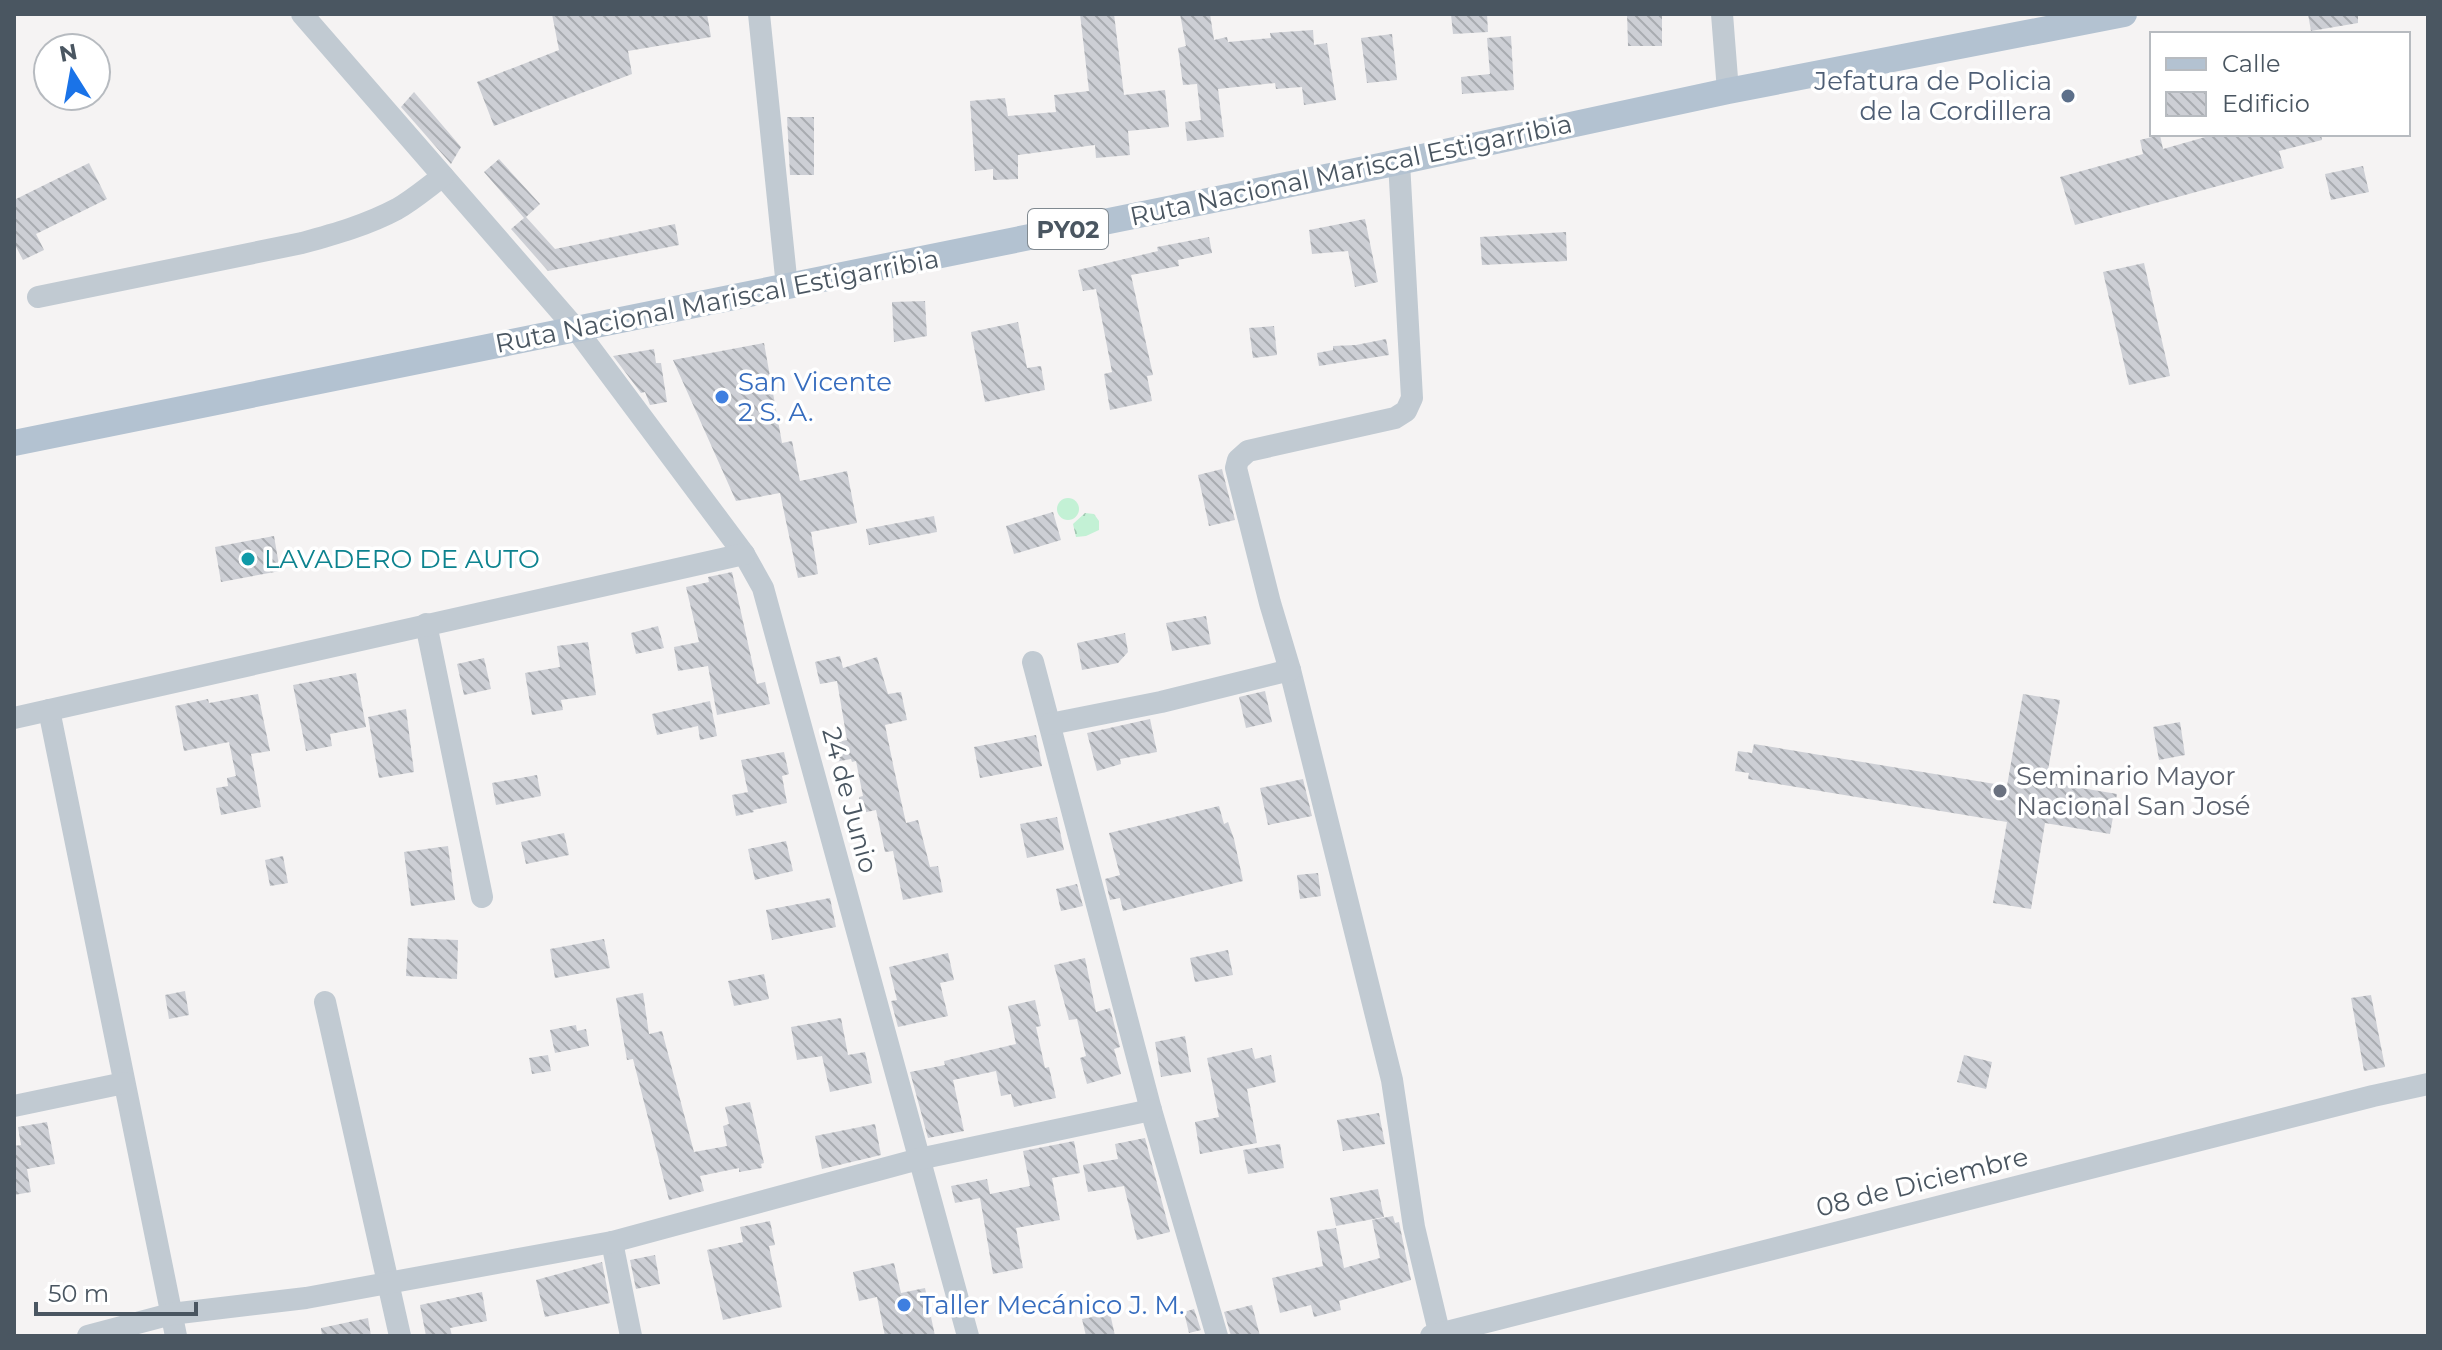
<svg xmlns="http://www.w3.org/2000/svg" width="2442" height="1350" font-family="Montserrat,sans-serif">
<defs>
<pattern id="forest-crowns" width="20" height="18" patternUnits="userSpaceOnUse" patternTransform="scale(2)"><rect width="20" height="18" fill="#c3f1d5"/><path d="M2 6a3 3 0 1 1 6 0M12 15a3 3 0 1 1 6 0" fill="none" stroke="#a0c6b0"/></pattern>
<pattern id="building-back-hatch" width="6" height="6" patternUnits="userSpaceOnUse" patternTransform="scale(2)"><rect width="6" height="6" fill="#cdcfd5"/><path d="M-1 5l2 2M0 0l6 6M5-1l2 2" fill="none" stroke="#a8abb0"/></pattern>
</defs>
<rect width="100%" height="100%" fill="#f5f3f3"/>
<!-- forest -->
<g fill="url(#forest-crowns)">
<circle cx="1068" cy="509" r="11"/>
<path d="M1085,513L1094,514L1099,521V530L1086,536L1076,537L1073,524Z"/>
</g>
<!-- building -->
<g fill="url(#building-back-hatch)">
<path d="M552,14H707L711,37L628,51L632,74L494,126L477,82L559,50Z"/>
<path d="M1080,14H1114L1124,95L1165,90L1169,127L1128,131L1130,155L1096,158L1095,145L1018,155V179L993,180V169L975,171L970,101L1005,98L1008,116L1056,112L1054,95L1089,91Z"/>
<path d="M1180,14H1210L1214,40L1227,37L1228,42L1271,38L1270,33L1313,30L1314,45L1327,43L1336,100L1304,105L1302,87L1276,89L1275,83L1218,89L1224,137L1187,141L1185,122L1201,120L1197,84L1183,85L1178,48L1186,46Z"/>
<path d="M1451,14H1487L1488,32L1453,34Z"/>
<path d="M1627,14H1662V46H1628Z"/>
<path d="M2308,14H2358V23L2311,31Z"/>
<path d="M1392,34L1397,80L1367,83L1361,38Z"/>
<path d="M1511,36L1514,90L1462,94L1461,77L1490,74L1487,38Z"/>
<path d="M414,92L461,147L451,164L401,107Z"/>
<path d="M787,117H814V175H790Z"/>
<path d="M2216,134H2321L2322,140L2279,151L2284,168L2075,225L2060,177L2143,154L2140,140L2160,135L2163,149Z"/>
<path d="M499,159L540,204L526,217L555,249L675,224L679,245L548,271L511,229L524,218L484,172Z"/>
<path d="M89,163L107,199L36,234L44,250L23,260L14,243V200Z"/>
<path d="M2363,166L2369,192L2331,200L2325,174Z"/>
<path d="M1365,219L1378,282L1355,287L1348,251L1312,254L1309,230Z"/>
<path d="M1566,232L1567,261L1482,265L1480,237Z"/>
<path d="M1209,237L1212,253L1178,260L1179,266L1131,275L1153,375L1147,376L1152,401L1110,410L1104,374L1112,372L1096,289L1083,291L1078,270L1158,251L1157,247Z"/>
<path d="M2144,263L2170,376L2129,385L2103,272Z"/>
<path d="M925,301L927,336L894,342L892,302Z"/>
<path d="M1018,322L1027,368L1041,366L1045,390L985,402L971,332Z"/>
<path d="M1274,326L1277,355L1253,358L1249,328Z"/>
<path d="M1386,339L1389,355L1319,366L1317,353L1333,350V346L1356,345Z"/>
<path d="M764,343L782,443L792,441L800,481L847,471L857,523L811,532L818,574L798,578L780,493L736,501L673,360Z"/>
<path d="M654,349L656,363H661L667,402L650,405L645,392L641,393L613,356Z"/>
<path d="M1222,469L1235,520L1209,526L1198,475Z"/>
<path d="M1053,512L1061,540L1014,554L1006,526Z"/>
<path d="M934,516L937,532L869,545L866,529Z"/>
<path d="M274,536L280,571L221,582L215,547Z"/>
<path d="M732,572L757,684L765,682L770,704L717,715L708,666L678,671L674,647L699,642L686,587L709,582L708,577Z"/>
<path d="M1206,616L1211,644L1172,651L1166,623Z"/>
<path d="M658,626L664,648L636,654L631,633Z"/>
<path d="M1125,633L1128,652L1118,663L1082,670L1077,643Z"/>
<path d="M588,642L596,695L561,700L563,710L532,715L525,673L560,667L557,646Z"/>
<path d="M840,656L843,668L877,657L888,694L901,692L907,720L885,725L894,769L906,823L918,820L930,867L938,866L943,892L903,900L893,851L885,852L876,810L862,813L859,797L863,796L856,761L852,762L851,759L835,762L832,743L847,740L837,681L820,684L815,662Z"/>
<path d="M484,658L491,689L464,695L457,664Z"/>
<path d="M356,673L366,727L330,734L332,746L306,751L293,685Z"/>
<path d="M1265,691L1272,722L1246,728L1239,697Z"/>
<path d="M258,694L270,751L251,754L261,807L221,815L216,788L228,786L227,778L236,776L229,742L184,751L175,706L208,699L209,703Z"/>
<path d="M2023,694L2060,700L2046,782L2117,794L2110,834L2045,823L2031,909L1993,903L2007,822L1748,779L1749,773L1735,771L1738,751L1752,753L1754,744L2007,786Z"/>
<path d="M710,701L717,736L700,740L698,726L657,735L652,714Z"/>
<path d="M406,709L414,772L379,778L368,717Z"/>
<path d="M1150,719L1157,752L1120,759L1121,764L1097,771L1087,733Z"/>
<path d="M2180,722L2185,755L2159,760L2153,727Z"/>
<path d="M1036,735L1042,766L980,778L974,747Z"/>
<path d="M784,752L789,774L782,776L787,803L753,810L754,812L736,816L732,795L748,792L741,760Z"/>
<path d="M537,775L541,796L496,805L492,783Z"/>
<path d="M1303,779L1312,816L1268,825L1260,788Z"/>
<path d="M1219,806L1224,824L1228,822L1234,839L1243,881L1123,911L1120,898L1110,900L1105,879L1120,875L1109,833Z"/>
<path d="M1057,817L1064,850L1027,858L1020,824Z"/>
<path d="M564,833L569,855L526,864L521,842Z"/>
<path d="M786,841L793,871L755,880L748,849Z"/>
<path d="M448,846L455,900L411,906L404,852Z"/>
<path d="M283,856L288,883L270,886L265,860Z"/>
<path d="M1318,873L1321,896L1300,899L1297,875Z"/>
<path d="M1077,884L1083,906L1061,911L1056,889Z"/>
<path d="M830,898L836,927L772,940L766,910Z"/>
<path d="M408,938L458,940L457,979L406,976Z"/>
<path d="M604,939L610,968L555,978L550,949Z"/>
<path d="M1228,950L1233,975L1195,982L1190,958Z"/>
<path d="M948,953L954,980L940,983L948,1016L898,1027L891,1001L897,1000L889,967Z"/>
<path d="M1085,958L1096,1012L1110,1008L1120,1047L1114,1049L1121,1074L1087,1084L1080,1058L1086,1056L1077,1019L1069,1020L1054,965Z"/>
<path d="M764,974L769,999L734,1006L728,981Z"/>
<path d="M185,991L189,1015L169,1019L165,995Z"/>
<path d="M643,993L649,1034L662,1031L694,1152L727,1146L723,1126L729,1124L725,1107L750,1102L764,1163L761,1164L762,1168L739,1172V1168L700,1176L704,1191L669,1200L633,1059L627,1060L616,998Z"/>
<path d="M2371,995L2385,1067L2364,1071L2351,998Z"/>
<path d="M1035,1000L1041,1026L1036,1027L1045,1068L1049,1067L1056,1098L1014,1107L1011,1094L1001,1096L996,1071L953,1080L964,1131L928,1138L910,1072L945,1065L944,1061L1016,1044L1008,1006Z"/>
<path d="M841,1018L848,1055L865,1052L872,1083L830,1092L822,1056L797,1060L791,1027Z"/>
<path d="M576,1025L577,1031L586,1029L589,1046L555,1053L550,1030Z"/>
<path d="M1185,1036L1191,1072L1161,1077L1155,1042Z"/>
<path d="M1252,1048L1255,1059L1271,1055L1276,1082L1247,1089L1257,1143L1200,1154L1195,1122L1219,1117L1207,1058Z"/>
<path d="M548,1055L551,1071L532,1074L529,1058Z"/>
<path d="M1964,1055L1992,1062L1986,1089L1957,1082Z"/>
<path d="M1379,1113L1385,1144L1343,1151L1337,1120Z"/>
<path d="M47,1122L55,1164L27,1169L31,1192L14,1195V1146L21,1145L18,1127Z"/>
<path d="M875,1124L881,1155L822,1169L815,1136Z"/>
<path d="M1145,1138L1170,1232L1137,1240L1124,1186L1088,1192L1083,1165L1118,1159L1115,1144Z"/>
<path d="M1074,1141L1080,1173L1052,1178L1060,1220L1016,1228L1023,1268L993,1274L980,1198L955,1203L951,1186L987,1179L990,1194L1030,1186L1023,1151Z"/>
<path d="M1280,1144L1284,1168L1248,1174L1243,1150Z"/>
<path d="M1378,1189L1384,1217L1336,1226L1330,1198Z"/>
<path d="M1393,1216L1395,1223L1399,1222L1411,1280L1339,1301L1341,1310L1314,1317L1311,1305L1280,1313L1272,1278L1323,1266L1317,1231L1336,1228L1344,1268L1380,1258L1372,1220Z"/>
<path d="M770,1221L775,1245L769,1246L782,1307L723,1320L707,1250L743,1242L740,1227Z"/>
<path d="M655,1255L660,1284L636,1289L630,1260Z"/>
<path d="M602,1262L610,1303L545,1317L536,1280Z"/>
<path d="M894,1263L901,1293L925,1288L935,1336H885L877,1297L859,1301L853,1272Z"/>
<path d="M482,1292L487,1321L450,1328L452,1336H426L420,1305Z"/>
<path d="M1252,1305L1260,1336H1231L1224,1312Z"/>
<path d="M1194,1309L1201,1330L1189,1333L1184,1312Z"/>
<path d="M1110,1313L1115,1336H1086L1082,1319Z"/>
<path d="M368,1318L371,1336H322L321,1328Z"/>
</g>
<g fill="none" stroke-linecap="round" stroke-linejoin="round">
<!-- minor -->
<g stroke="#c1cad2" stroke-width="22">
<path d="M302,14L576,329L744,554L763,588L968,1336"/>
<path d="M759,14L787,287"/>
<path d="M1722,14L1728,91"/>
<path d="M1399,162L1412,398L1406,411L1395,418L1248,451L1238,460L1236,468L1270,603L1290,670L1392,1080L1414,1227L1440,1336"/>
<path d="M38,297L302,243C335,234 367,225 397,209C413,200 428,187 443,176"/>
<path d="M426,624L482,897"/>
<path d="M1033,662L1151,1110L1217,1336"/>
<path d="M49,710L176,1336"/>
<path d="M14,718L744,554"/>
<path d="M1050,724L1161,702L1290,670"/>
<path d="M325,1002L400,1336"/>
<path d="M14,1106L124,1083"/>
<path d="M612,1242L631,1336"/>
<path d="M88,1336L171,1314L306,1298L612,1242L919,1159L1151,1110"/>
<path d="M1431,1336L2373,1096L2428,1084"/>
</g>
<!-- major -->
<path stroke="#b3c2d1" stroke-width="26" d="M14,443L1380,166L1728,91L2124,14"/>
</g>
<!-- markers -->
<circle fill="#5c6f8a" stroke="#fff" stroke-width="3" cx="2068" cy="96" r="8"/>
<g fill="#3f7fe0" stroke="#fff" stroke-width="3">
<circle cx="722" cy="397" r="8"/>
<circle cx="904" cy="1305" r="8"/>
</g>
<circle fill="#0f9aa8" stroke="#fff" stroke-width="3" cx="248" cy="559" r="8"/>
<circle fill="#6b7280" stroke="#fff" stroke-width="3" cx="2000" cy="791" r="8"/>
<g text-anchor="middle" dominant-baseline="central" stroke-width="7" stroke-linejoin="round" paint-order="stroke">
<!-- shield labels -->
<rect fill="#fff" stroke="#808990" stroke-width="2" x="1028" y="209" width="80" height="40" rx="6"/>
<g font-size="24" font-weight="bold" fill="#4a5661">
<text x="1068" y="229">PY02</text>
</g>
<!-- service labels -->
<g font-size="26" fill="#4e5e75" stroke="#fff" text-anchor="end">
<text x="2052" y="81">Jefatura de Policia<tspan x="2052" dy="30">de la Cordillera</tspan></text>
</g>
<!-- street labels -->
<g font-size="26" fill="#4a5661" stroke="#fff">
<text transform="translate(1351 170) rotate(-12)">Ruta Nacional Mariscal Estigarribia</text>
<text transform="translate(717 301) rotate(-11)">Ruta Nacional Mariscal Estigarribia</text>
<text transform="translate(850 800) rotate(75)">24 de Junio</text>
<text transform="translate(1922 1182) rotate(-14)">08 de Diciembre</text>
</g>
<!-- shop labels -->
<g font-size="26" fill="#366cbe" stroke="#fff" text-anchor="start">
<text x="738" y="382">San Vicente<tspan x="738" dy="30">2 S. A.</tspan></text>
<text x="920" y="1305">Taller Mecánico J. M.</text>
</g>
<!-- culture labels -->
<g font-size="26" fill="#0d838f" stroke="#fff" text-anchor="start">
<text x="264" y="559">LAVADERO DE AUTO</text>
</g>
<!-- worship labels -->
<g font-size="26" fill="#5b616d" stroke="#fff" text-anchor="start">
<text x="2016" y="776">Seminario Mayor<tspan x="2016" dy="30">Nacional San José</tspan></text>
</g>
</g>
<!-- border -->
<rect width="2442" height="1350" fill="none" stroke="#4a5661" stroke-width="32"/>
<!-- legend -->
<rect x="2150" y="32" width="260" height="104" fill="#ffffff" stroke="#b7bbc0" stroke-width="2"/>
<rect x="2166" y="58" width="40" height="12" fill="#b3c2d1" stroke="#b7bbc0" stroke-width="2"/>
<text x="2222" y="72" font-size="24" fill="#4a5661">Calle</text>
<rect x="2166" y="92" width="40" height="24" fill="url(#building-back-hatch)" stroke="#b7bbc0" stroke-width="2"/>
<text x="2222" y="112" font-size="24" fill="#4a5661">Edificio</text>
<!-- north arrow -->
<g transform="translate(72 72) rotate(349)"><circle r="38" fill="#ffffff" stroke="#b7bbc0" stroke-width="2"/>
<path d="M0-6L14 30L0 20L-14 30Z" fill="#1a73e8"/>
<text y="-12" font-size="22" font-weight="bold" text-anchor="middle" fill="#4a5661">N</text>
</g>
<!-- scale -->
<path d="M36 1302v12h160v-12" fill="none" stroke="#4a5661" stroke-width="4"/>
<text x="48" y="1302" font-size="24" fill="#4a5661" stroke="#ffffff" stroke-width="6" paint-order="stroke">50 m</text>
</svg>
